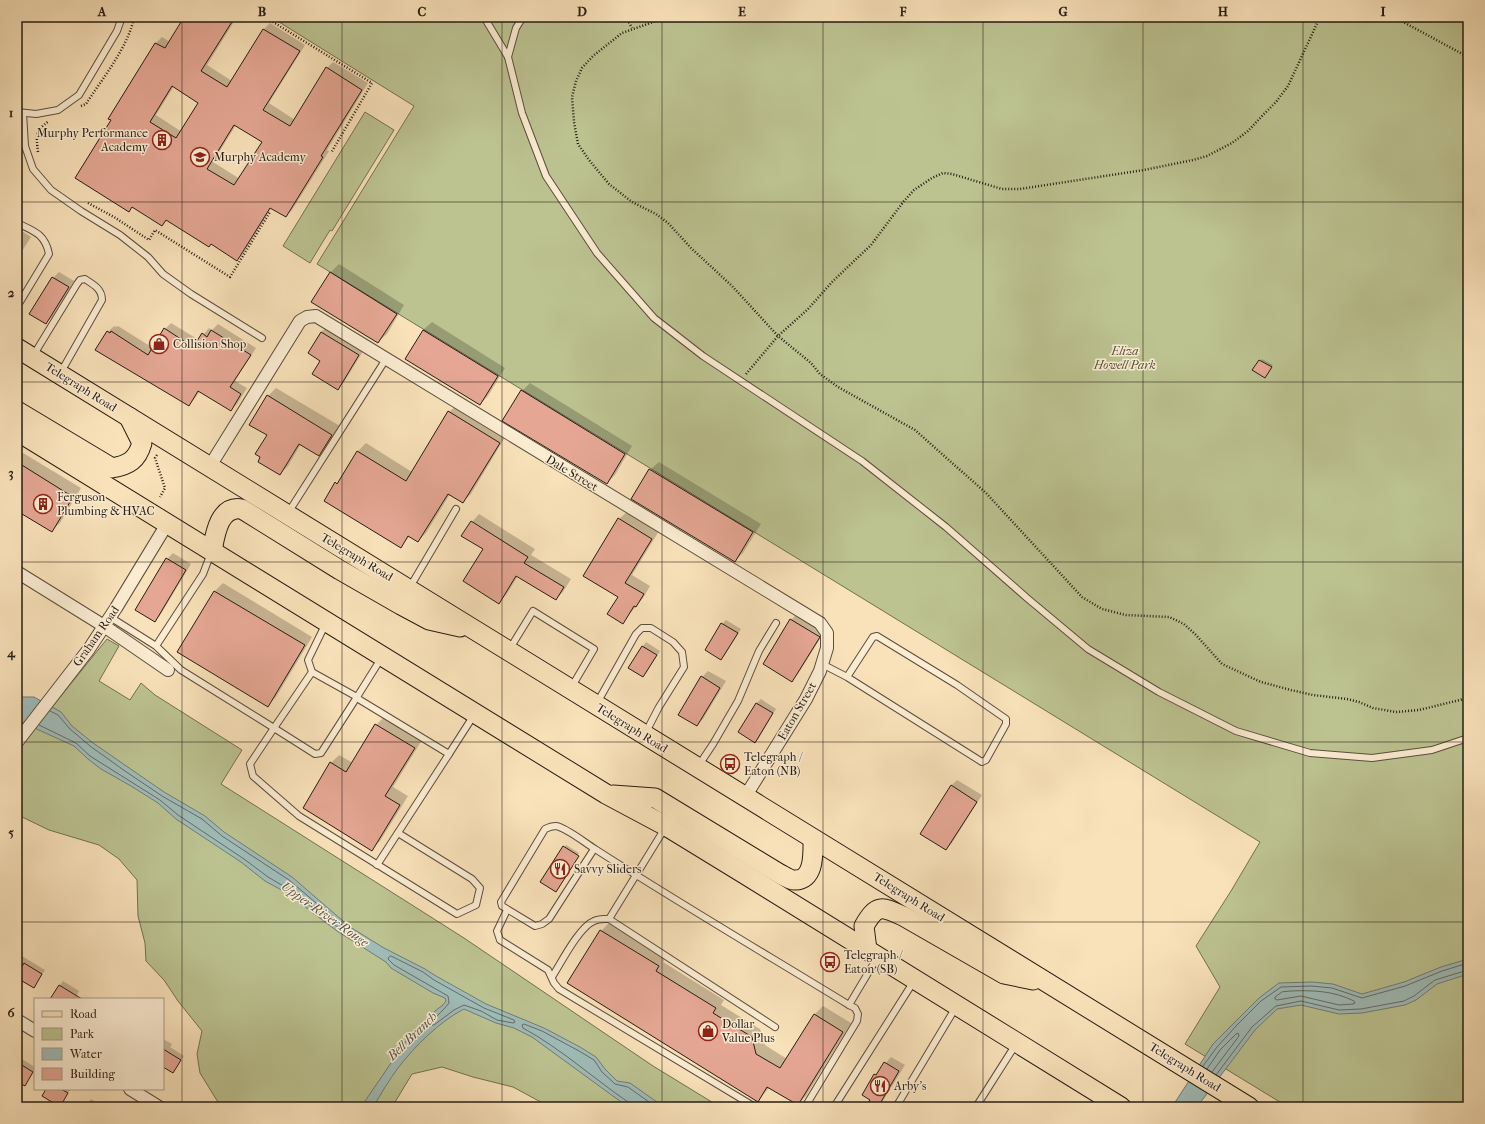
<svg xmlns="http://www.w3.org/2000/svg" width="1485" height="1124" font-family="'IM FELL French Canon',serif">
<rect width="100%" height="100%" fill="#f9e2ba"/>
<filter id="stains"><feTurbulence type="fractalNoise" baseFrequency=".005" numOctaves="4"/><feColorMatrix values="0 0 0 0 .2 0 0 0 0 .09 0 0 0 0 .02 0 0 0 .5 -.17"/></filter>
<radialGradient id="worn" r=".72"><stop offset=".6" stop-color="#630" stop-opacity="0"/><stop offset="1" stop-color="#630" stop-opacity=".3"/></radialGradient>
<!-- green -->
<g fill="#bcc391" stroke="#717052">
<path d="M271,17H1468V1100L1465,1099L1460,1107H1288L1185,1044L1220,987L1196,946L1231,891L1260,842L317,264L414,106Z"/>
<path d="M365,112L394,130L332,231L330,230L310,263L283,246Z"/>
<path d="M107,639L119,646L99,681L130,700L141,683L155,695L242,750L221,784L464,938L653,1066L720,1107H550L513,1087L473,1077L442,1067L412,1074L392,1107H221L200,1073L197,1054L202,1031L178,1001L164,980L146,961L145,943L138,916L137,880L119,859L99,845L49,830L20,816L17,812V750Z"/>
</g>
<!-- water -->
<g fill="#a0bcb8" stroke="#6f7c76">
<path d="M17,695L21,697H34L61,712L72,726L93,743L164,792L205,816L224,832L292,877L350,927L384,948L425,969L436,976L486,1004L544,1028L580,1047L596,1057L605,1069L617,1081L630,1083L664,1107H628L532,1037L514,1028L496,1023L464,1009C440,1021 414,1047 398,1068C389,1080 381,1094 373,1107H361L406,1041L425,1024L435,1011L443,1005L446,1001L445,998L433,993L391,968L386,962L337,931L287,893L265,881L241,862L176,819L158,803L131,786L101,769L88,759L74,746L17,720L20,711L17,708Z"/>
<path d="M1468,959V974L1437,984L1416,1000L1405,1005L1362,1013L1339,1014L1301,1005L1277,1009L1255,1030L1197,1107H1172L1213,1044L1259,998L1279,983L1312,982L1333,984L1362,994L1404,982L1441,967Z"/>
</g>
<!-- shadow -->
<g fill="#0003" fill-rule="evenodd">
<path d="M185,17H237L207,65L232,81L264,29L270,23L305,45L269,103L295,120L327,68L333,62L368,83L327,150L329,151L292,210L286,216L272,207L243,254L237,260L211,243L167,220L162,225L133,206L129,210L112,120L109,118L156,43L162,37L170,42ZM174,86L200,103L182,132L156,115ZM236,125L263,141L240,179L213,162Z"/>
<path d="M17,228L31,237L17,259Z"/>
<path d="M339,264L404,305L387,334L378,342L330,273Z"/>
<path d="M59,272L74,281L52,317L46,323L53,278Z"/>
<path d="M432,322L505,368L488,396L480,404L423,330Z"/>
<path d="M171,323L199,340L209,328L212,330L218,324L256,348L235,381L247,388L237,404L231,410L200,391L195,398L189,405L108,332L114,326L116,327L118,326L153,348L165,329Z"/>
<path d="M328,326L365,348L344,382L338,388L321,360V332Z"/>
<path d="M1262,359L1273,365L1266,375L1254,370Z"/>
<path d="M530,383L632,446L615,475L607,483L522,391Z"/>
<path d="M276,388L340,426L327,446L319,455L301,444L288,466L280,474L268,435V396Z"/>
<path d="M458,404L507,434L471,494L463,502L450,494L426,533L418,541L410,536L400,547L325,501L358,451L366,443L412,472L449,412Z"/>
<path d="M23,453L81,488L60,523L51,531L17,510V459Z"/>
<path d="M659,462L761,524L743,553L735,561L650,470Z"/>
<path d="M627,512L659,531L632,575L650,586L643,598L623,622L619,597V519Z"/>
<path d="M479,514L535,549L531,555L571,579L563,592L556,599L518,576L506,595L498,603L484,549L472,522Z"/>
<path d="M173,553L191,564L161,614L155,621L167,559Z"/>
<path d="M223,583L312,637L276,697L268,705L178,652L215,591Z"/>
<path d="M797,614L825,631L798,674L792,680L791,620Z"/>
<path d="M726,620L741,629L725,655L721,659L706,650L722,624Z"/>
<path d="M646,642L660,651L647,672L643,676L629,668L643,646Z"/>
<path d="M708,671L726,681L703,719L697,725L679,714L702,677Z"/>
<path d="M761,699L776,709L759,738L755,742L739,732L757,703Z"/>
<path d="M384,717L422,740L393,787L408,796L380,841L372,849L331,763L339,755L353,763L376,725Z"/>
<path d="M957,780L982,795L952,843L946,849L951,786Z"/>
<path d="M566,845L579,853L556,890L542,882Z"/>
<path d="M609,923L666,958L663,962L724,1000L721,1005L760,1029L765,1045L787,1059L815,1014L823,1006L851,1023L806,1096L797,1104L770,1087L758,1100L601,931Z"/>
<path d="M17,953L45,970L34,987L17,977Z"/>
<path d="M63,981L79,991L75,999L51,998Z"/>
<path d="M163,1039L172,1044L170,1047L184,1056L173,1072L163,1066Z"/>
<path d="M17,1056L35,1067V1070L24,1085L17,1080Z"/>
<path d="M891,1057L905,1065L881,1104L878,1107H869L875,1075Z"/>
<path d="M47,1089H71L59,1106Z"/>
<path d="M91,1099L104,1107H85Z"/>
</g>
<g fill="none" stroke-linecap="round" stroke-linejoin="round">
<!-- shore -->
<g stroke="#636c66" stroke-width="1">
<path d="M39,725L76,743L90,756L160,800L178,815L244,859L268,877L290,890L339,928H342V925L289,880L222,836L202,819L162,796L125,771L90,746L70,729L58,715L50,711"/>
<path d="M391,956L423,972L434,980L484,1008L514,1020L515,1022L513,1023L497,1020L481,1011L464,1005L454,1010L434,1025H432L431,1023C437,1015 444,1010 449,1003L448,996L394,965L388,959L389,957Z"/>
<path d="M1291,991C1313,990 1334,991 1354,1001L1355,1003L1353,1004L1339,1005L1301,996L1277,1000L1275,999V997L1282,992Z"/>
<path d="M1203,1066L1217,1047L1237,1025L1261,1001L1281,987L1311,986L1332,988L1362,998L1405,986L1442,971L1468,963"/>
<path d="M1207,1069L1220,1050L1236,1034L1238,1033L1239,1036L1212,1072"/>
<path d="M1216,1075L1252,1027L1276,1006L1301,1001L1339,1010L1361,1009L1404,1001L1414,996L1435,980L1468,970"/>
<path d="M629,1107L628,1102C593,1078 560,1048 523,1028L522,1025L524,1024L542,1031L579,1051L594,1060L602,1072L615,1084L628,1087L656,1107"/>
</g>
</g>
<!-- building -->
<g fill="#e5a794" stroke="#261c13" fill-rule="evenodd">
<path d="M184,17H235L201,71L227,87L263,29L300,51L263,110L290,126L326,67L362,90L321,156L323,157L286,217L270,208L237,261L211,244L209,247L166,220L162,226L132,207L129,212L75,178L111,120L108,119L155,43L165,48ZM172,86L198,103L176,138L150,122ZM234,125L262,142L234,185L207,169Z"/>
<path d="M330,272L397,314L378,343L311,302Z"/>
<path d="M52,277L69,287L46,324L29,314Z"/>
<path d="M164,328L193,347L202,333L207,337L211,330L251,355L230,387L241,394L231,411L198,391L189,406L95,350L107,331L110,333L111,331L148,355Z"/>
<path d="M423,330L498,376L480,405L405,359Z"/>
<path d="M321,332L359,355L338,390L312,374L320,361L308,353Z"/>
<path d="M1259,360L1272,367L1265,378L1252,370Z"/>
<path d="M521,390L625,454L607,484L502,421Z"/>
<path d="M267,395L332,435L319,456L299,444L280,475L258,462L260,457L255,454L267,435L249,425Z"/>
<path d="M448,411L500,443L463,503L448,494L418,542L408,536L401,548L324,501L335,482L337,484L357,451L406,481Z"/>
<path d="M17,462L73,497L52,532L17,511Z"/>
<path d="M649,469L753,532L735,562L631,499Z"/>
<path d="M618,518L652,539L625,583L644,594L636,607L634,606L623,624L607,614L618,597L583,576Z"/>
<path d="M471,521L528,557L524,563L564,587L556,600L516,576L499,604L463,581L483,549L461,536Z"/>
<path d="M166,558L186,570L155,622L135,610Z"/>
<path d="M214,591L305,645L268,707L177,652Z"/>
<path d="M790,619L820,637L792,682L763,664Z"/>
<path d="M721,623L738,633L721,660L705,650Z"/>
<path d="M642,646L657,655L643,677L628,668Z"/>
<path d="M701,676L720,688L697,726L678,715Z"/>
<path d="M756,703L773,713L755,743L738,732Z"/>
<path d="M375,724L415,748L385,796L400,805L372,851L303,808L330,762L346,772Z"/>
<path d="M951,785L977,802L946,850L920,834Z"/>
<path d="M563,846L579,856L556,892L540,882Z"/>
<path d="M600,930L659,966L656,971L716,1008L713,1013L752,1037L756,1054L780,1068L814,1014L843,1032L798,1105L767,1087L758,1102L567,983Z"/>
<path d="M24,963L42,974L34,988L17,978V975Z"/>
<path d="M59,985L82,999H50Z"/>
<path d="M163,1049L181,1060L173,1073L163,1067Z"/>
<path d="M17,1062L33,1072L25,1086L17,1082Z"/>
<path d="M884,1062L899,1071L878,1107H865L870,1100L862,1095L874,1074L876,1075Z"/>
<path d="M46,1089H61L68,1093L60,1107L42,1096Z"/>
</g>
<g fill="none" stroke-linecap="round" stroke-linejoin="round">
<defs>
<g id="lane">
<path d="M484,17L508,57L522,113L546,176L597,253L654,318L703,356L862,461L946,527L1027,598L1088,649L1159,692L1236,731L1310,753L1372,758L1432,750L1468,738"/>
<path d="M508,57L516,28L523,17"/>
<path d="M17,112L36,114L58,110L79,95L117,31L122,17"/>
<path d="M23,113L25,146L33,169L51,190L81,211L120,235L148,257L163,274L191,294L262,338"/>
<path d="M17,223C34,231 45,234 49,254L20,302H17"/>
<path d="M33,356L77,284L80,280L85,279C94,285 102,289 102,300L61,372"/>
<path d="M288,513L386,359"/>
<path d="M410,587L456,509"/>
<path d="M110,617L156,646L181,670L274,728L312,672L308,660L326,623"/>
<path d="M156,646L203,574L211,553"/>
<path d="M509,650L533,611L594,649L571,688"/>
<path d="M382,657L357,697L360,700L449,754L474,715"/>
<path d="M822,664L847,677L982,762L986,760L1006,724V719L957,685L877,636L873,637L847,677"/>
<path d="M312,672L357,697L321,753L315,754L274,728L250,764L253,776L299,816L457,914L476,905L480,888L472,879L398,833"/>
<path d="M597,703L636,634L642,628H651L673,642L682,652L684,667L659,707L646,732"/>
<path d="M699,765L713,744L738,701L759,651L776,623"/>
<path d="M665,828L609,919L775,1027"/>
<path d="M594,849L549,919L542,924L535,926L502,906L501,902L545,829C549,827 551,826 556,826C567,828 585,843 595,849C679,903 764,953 849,1005L877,958"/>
<path d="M377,865L449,754"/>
<path d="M507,910L497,931L500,940L548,970L554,983L559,989L755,1107"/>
<path d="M552,977C561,963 579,927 594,921C599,918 604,919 609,919"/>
<path d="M805,1107L857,1021L858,1014L855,1008L849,1005"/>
<path d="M834,1107L914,981"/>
<path d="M896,1107L956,1007"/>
<path d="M976,1107L1016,1044"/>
</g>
<g id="street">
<path d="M210,466L300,321L307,317L316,316L820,623L827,633V648L820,671L806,699L745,797"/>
<path d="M17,572L104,626L168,670"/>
<path d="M17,742L89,649L116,608L167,524"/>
<path d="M17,1020L35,1031"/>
<path d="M130,1089L159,1107"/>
</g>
<g id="primary">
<path d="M17,348L1249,1107"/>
<path d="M17,411L112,468C129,465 137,460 142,443L129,417"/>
<path d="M17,431L606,794L666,826L746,875L1121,1107"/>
<path d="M212,551C215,535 219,505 242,509L340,570L401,605L429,620L460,627"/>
<path d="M613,795L655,798L780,874C784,876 790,880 794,880C815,881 813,853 813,839"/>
<path d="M867,950L864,926C877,904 881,906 903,916L1004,974L1033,980"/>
</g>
</defs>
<!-- lane casing -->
<use href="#lane" stroke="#5b4e3d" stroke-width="8"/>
<!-- street casing -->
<use href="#street" stroke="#5b4e3d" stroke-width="14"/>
<!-- primary casing -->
<use href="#primary" stroke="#261c13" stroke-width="21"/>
<!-- path -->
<g stroke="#261c13" stroke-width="2.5" stroke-dasharray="1 2" stroke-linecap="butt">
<path d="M265,17L372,83L331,153"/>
<path d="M626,17L632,28"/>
<path d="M675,17L659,20L622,33L593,56L582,68L576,81L572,97L574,122L578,144L589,160L609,184L632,202L656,214L668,223L691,248L732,286L778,336L811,363L820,374L838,387L915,430L986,493L1082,597L1102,609L1126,615L1169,617L1184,624L1196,635L1222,664L1261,682L1291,690L1313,695L1347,699L1359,702L1373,708L1396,712L1419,710L1468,698"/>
<path d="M1394,17L1468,57"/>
<path d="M81,106L86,104C102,79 129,46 134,17"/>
<path d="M38,152C36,136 35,131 49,121"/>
<path d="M88,203L114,217L149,240L155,230L230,277L270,212"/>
<path d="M746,374L778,336L808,309L833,281L871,245L904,201L914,190L932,178L943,173L952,174L1002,189H1020L1144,170L1193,160L1207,156L1232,143L1248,131L1262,116L1276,102L1288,86L1320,17"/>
<path d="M157,455L155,458L165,488L160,497"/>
</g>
<!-- lane -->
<use href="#lane" stroke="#fbecd2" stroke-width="6"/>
<!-- street -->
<use href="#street" stroke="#fbecd2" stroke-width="12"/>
<!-- primary -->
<use href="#primary" stroke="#f9e2ba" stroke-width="19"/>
</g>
<!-- grid -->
<path fill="none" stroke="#261c13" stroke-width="1" stroke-opacity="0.55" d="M182,17V1107M342,17V1107M502,17V1107M662,17V1107M823,17V1107M983,17V1107M1143,17V1107M1303,17V1107M17,202H1468M17,382H1468M17,562H1468M17,742H1468M17,922H1468"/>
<!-- icons -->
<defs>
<symbol id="building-ring" viewBox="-11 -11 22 22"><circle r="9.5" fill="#fbecd2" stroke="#8f2418" stroke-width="1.5"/><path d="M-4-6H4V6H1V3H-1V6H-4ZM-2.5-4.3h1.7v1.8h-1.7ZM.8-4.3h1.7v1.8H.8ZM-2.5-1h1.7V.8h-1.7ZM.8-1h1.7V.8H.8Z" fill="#8f2418"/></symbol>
<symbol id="school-ring" viewBox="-11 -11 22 22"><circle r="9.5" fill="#fbecd2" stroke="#8f2418" stroke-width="1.5"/><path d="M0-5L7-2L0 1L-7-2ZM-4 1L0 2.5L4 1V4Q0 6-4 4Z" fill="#8f2418"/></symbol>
<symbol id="shop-ring" viewBox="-11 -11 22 22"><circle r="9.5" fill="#fbecd2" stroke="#8f2418" stroke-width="1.5"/><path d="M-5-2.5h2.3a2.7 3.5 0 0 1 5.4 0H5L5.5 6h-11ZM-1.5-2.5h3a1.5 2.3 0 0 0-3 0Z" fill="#8f2418"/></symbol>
<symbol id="bus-ring" viewBox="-11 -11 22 22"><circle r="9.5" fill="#fbecd2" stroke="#8f2418" stroke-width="1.5"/><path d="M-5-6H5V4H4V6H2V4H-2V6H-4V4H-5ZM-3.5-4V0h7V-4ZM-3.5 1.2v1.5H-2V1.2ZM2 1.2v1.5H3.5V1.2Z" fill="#8f2418"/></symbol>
<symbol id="restaurant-ring" viewBox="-11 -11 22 22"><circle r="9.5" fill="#fbecd2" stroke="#8f2418" stroke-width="1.5"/><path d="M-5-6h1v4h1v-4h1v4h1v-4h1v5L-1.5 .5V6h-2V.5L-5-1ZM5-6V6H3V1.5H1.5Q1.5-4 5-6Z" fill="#8f2418"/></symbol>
</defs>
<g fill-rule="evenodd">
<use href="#building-ring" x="151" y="129" width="22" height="22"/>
<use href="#school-ring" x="189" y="146" width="22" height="22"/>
<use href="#shop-ring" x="148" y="333" width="22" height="22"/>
<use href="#building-ring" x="32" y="493" width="22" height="22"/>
<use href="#bus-ring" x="719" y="753" width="22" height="22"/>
<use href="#restaurant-ring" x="549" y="858" width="22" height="22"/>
<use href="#bus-ring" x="819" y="951" width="22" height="22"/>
<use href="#shop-ring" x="697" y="1020" width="22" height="22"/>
<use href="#restaurant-ring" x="869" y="1075" width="22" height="22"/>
</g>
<g text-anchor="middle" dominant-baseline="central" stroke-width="3" stroke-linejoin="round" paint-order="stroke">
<!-- poi labels -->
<g font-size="12" fill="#261c13" stroke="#fbecd2" text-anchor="start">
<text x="148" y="133" text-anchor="end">Murphy Performance<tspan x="148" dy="14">Academy</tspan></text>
<text x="214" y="157">Murphy Academy</text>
<text x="173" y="344">Collision Shop</text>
<text x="57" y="497">Ferguson<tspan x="57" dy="14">Plumbing &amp; HVAC</tspan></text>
<text x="744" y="757">Telegraph /<tspan x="744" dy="14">Eaton (NB)</tspan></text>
<text x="574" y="869">Savvy Sliders</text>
<text x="844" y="955">Telegraph /<tspan x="844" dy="14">Eaton (SB)</tspan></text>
<text x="722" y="1024">Dollar<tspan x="722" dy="14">Value Plus</tspan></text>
<text x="894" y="1086">Arby's</text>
</g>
<!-- park labels -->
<g font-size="12" font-style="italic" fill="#534e39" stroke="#fbecd2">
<text x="1125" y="351">Eliza<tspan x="1125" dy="14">Howell Park</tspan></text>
</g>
<!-- street labels -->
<g font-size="12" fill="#261c13" stroke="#fbecd2">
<text transform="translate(81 387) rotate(32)">Telegraph Road</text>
<text transform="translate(572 473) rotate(31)">Dale Street</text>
<text transform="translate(357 557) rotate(31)">Telegraph Road</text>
<text transform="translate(96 636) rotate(-55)">Graham Road</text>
<text transform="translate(797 711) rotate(-60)">Eaton Street</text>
<text transform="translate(632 728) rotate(32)">Telegraph Road</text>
<text transform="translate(909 897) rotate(32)">Telegraph Road</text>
<text transform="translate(1185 1067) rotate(32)">Telegraph Road</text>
</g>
<!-- water labels -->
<g font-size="13" font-style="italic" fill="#51544d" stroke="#fbecd2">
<text transform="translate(325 914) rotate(35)">Upper River Rouge</text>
<text transform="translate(412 1036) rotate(-44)">Bell Branch</text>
</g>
</g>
<!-- margin -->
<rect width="1485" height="1124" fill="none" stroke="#f9e2ba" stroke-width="44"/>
<!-- legend -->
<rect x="34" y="998" width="130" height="92" fill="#fbecd2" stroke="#a69986"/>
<rect x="42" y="1011" width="20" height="6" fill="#f9e2ba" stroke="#a69986"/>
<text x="70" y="1018" font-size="12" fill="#261c13">Road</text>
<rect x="42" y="1028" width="20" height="12" fill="#bcc391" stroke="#a69986"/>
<text x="70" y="1038" font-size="12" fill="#261c13">Park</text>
<rect x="42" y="1048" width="20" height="12" fill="#a0bcb8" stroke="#a69986"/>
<text x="70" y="1058" font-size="12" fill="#261c13">Water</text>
<rect x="42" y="1068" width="20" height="12" fill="#e5a794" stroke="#a69986"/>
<text x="70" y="1078" font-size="12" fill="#261c13">Building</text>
<rect x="22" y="22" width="1441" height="1080" fill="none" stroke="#261c13" stroke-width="1.5"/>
<g font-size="13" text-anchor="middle" font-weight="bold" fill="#261c13">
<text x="102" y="16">A</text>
<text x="262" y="16">B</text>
<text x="422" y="16">C</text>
<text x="582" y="16">D</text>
<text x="742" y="16">E</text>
<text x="903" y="16">F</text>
<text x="1063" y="16">G</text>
<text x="1223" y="16">H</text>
<text x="1383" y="16">I</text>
<text x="11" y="117">1</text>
<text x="11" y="297">2</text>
<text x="11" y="477">3</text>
<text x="11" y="657">4</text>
<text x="11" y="837">5</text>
<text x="11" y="1017">6</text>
</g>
<rect width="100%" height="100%" filter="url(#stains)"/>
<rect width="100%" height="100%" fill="url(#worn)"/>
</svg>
